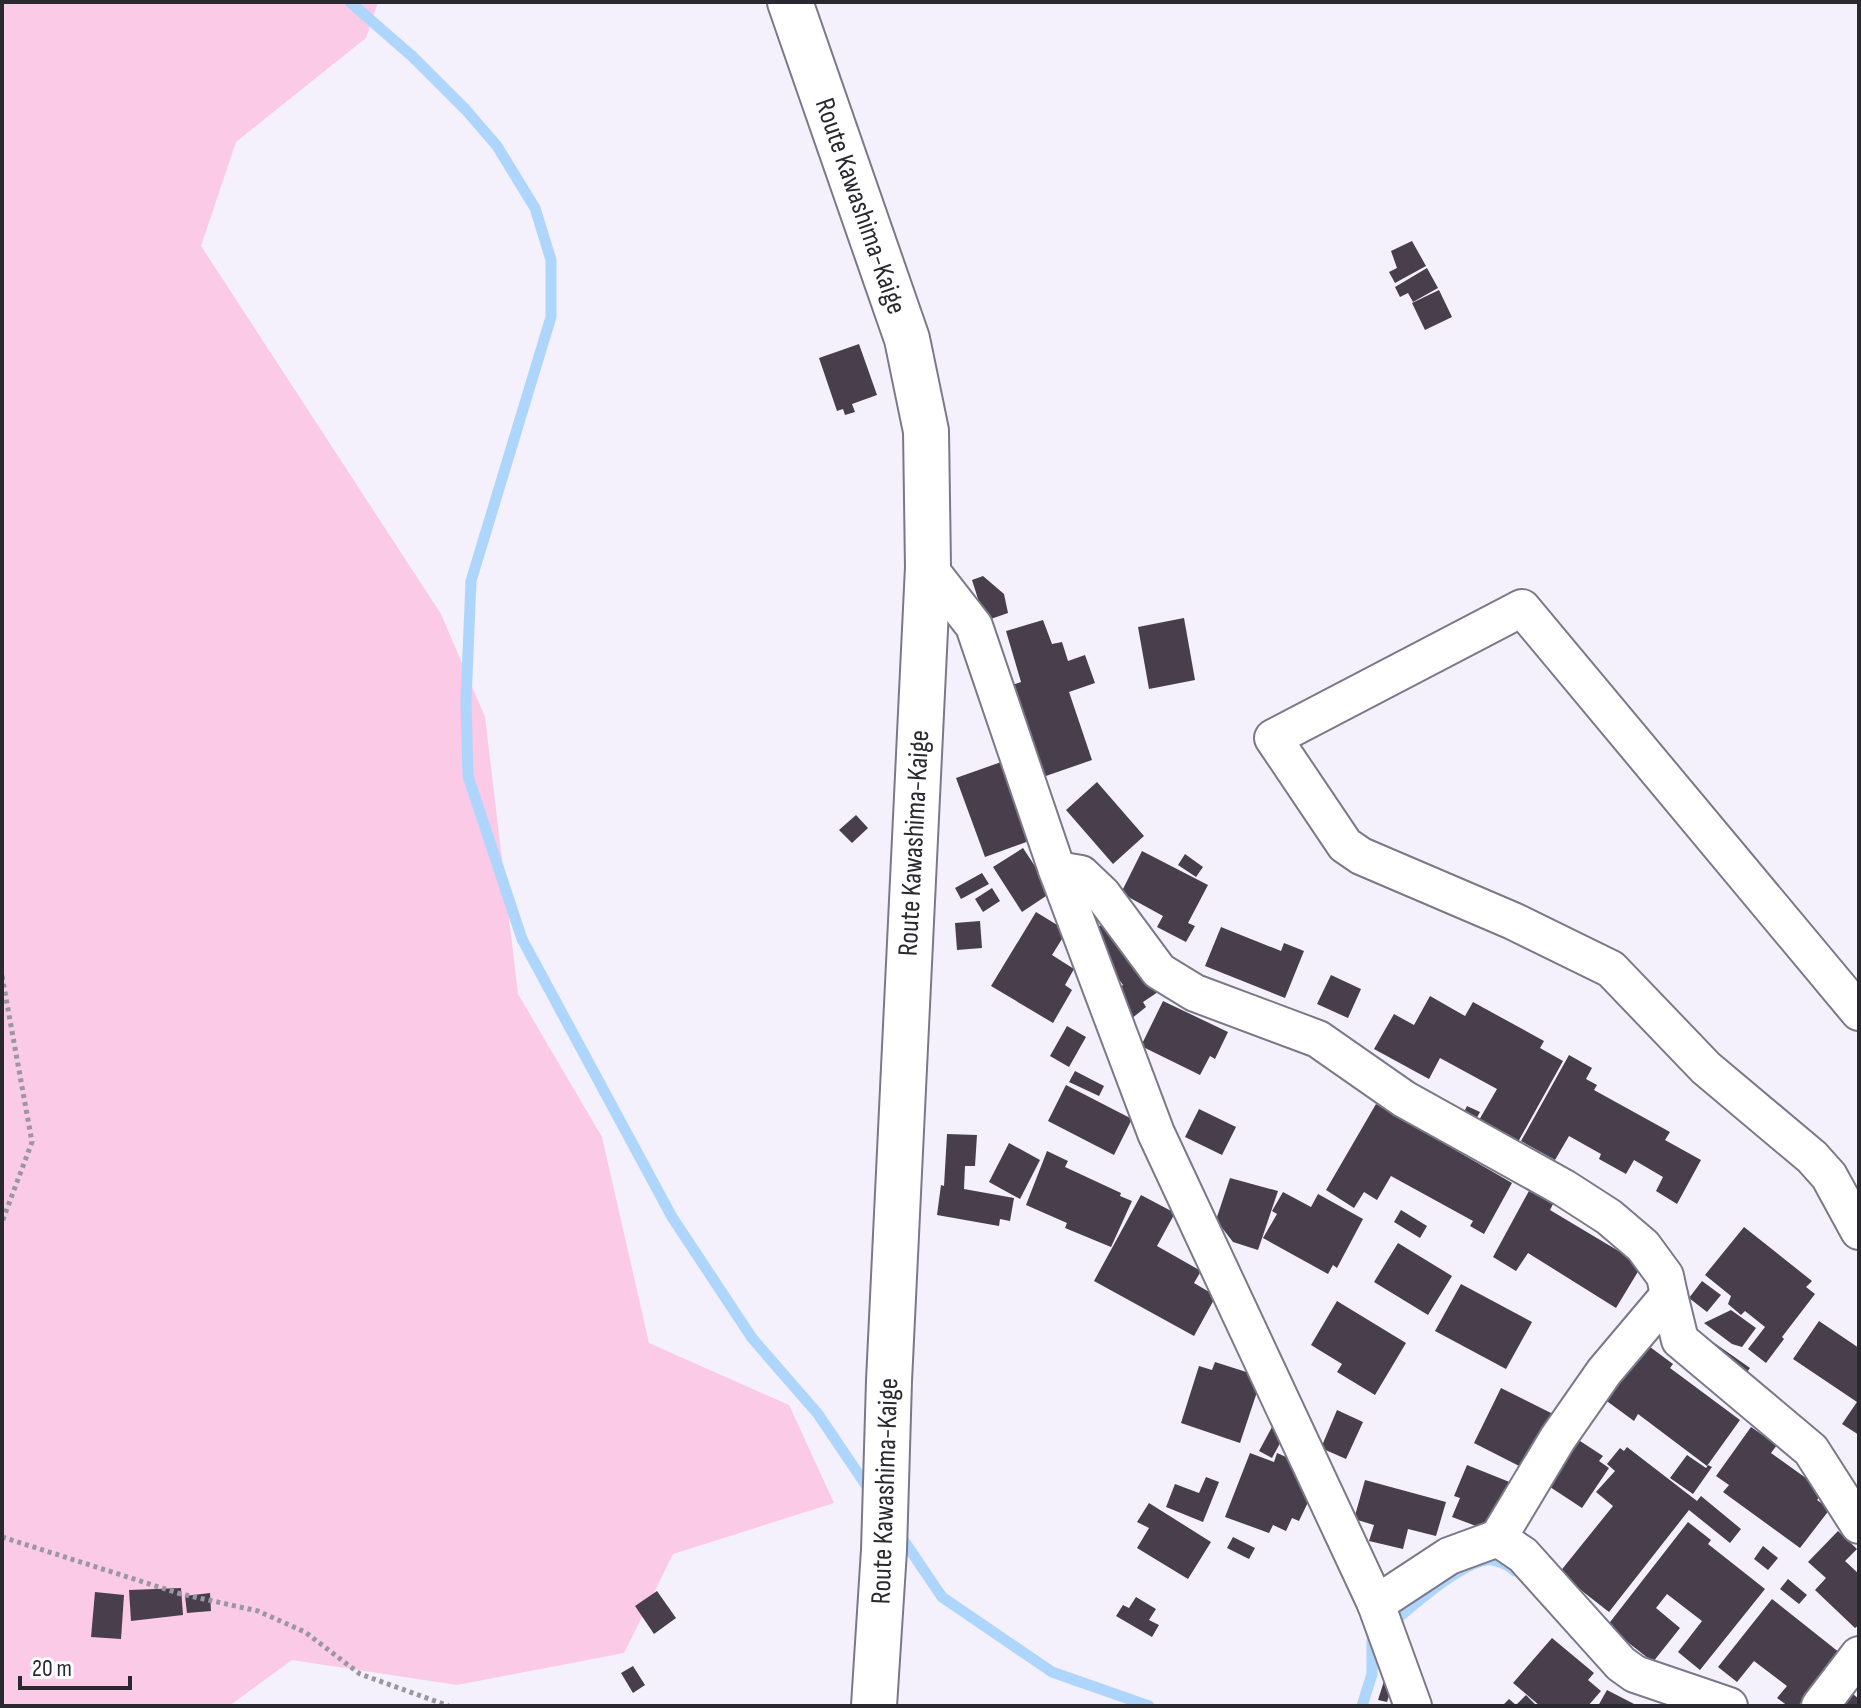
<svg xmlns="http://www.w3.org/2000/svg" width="1861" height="1708" font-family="'Sofia Sans Condensed',sans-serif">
<rect width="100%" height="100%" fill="#f4f1fd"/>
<!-- green -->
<path fill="#fbcae6" d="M2,2H378L366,38L236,142L201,246L441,614L485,717L518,994L602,1137L649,1343L789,1405L834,1503L673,1554L624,1653L457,1685L292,1660L229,1706H2Z"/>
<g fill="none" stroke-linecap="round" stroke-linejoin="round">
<!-- stream -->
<g stroke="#aed6fc" stroke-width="11">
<path d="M350,2L413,57L466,110L497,146L535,208L551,260V317L471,581L466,701L468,776L522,939L672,1217L752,1338L818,1414L872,1494"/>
<path d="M900,1535L942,1597L1052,1672L1149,1706"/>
<path d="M1362,1706L1372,1674V1640C1399,1618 1453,1566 1486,1560C1495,1559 1508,1564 1515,1571"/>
</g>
</g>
<!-- building -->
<g fill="#493f4c">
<path d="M1412,241L1426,266L1395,283L1389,272L1397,268L1391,251Z"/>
<path d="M1427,268L1438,288L1413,302L1408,293L1400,297L1395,287Z"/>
<path d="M1439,290L1452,317L1425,330L1412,303Z"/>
<path d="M859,344L877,395L852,404L855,412L845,415L843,409L837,411L819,358Z"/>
<path d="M983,576L1004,594L1008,613L985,621L972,580Z"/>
<path d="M1184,618L1195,680L1149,689L1138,627Z"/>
<path d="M1043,620L1052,644L1062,642L1068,661L1085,655L1095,683L1069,692L1092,760L1043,777L1012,685L1021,682L1006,631Z"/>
<path d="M1004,761L1032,840L985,857L956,778Z"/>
<path d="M1097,782L1144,836L1113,864L1066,810Z"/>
<path d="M856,815L868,828L852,843L839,830Z"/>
<path d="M1023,848L1052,892L1022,912L993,867Z"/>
<path d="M1142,851L1208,885L1188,923L1195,926L1186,942L1157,927L1163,916L1121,893Z"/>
<path d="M1185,854L1203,867L1196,877L1178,865Z"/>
<path d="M982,873L989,884L961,899L955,888Z"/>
<path d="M992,888L1000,901L983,912L975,899Z"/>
<path d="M1036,912L1067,931L1052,955L1074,969L1065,985L1072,990L1053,1023L991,986Z"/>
<path d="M1110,919L1158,992L1143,1002L1146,1007L1126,1023L1113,992L1123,985L1103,958L1092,931Z"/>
<path d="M980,921L982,948L957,950L955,923Z"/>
<path d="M1221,927L1281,951L1284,943L1304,951L1285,998L1205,966Z"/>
<path d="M1331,975L1361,989L1348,1018L1317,1004Z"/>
<path d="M1430,996L1465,1016L1473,1002L1544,1041L1540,1048L1563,1061L1513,1151L1475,1127L1497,1089L1440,1058L1429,1079L1374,1049L1394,1014L1414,1025Z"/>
<path d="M1163,1001L1228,1032L1215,1059L1210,1056L1200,1075L1141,1046Z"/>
<path d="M1067,1026L1086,1037L1069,1067L1050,1056Z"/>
<path d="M1569,1055L1592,1068L1586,1079L1597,1085L1594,1090L1670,1132L1665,1140L1701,1160L1677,1204L1656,1191L1663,1177L1634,1160L1626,1174L1599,1159L1601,1154L1569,1136L1555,1160L1521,1141Z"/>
<path d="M1075,1071L1104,1086L1099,1096L1069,1082Z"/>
<path d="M1066,1085L1132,1119L1114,1155L1048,1121Z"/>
<path d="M1376,1104L1512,1183L1484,1234L1470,1226L1473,1221L1391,1176L1377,1200L1364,1192L1354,1208L1326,1190Z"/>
<path d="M1467,1106L1480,1112L1473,1125L1461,1118Z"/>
<path d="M1199,1109L1236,1127L1222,1155L1185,1137Z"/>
<path d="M947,1134L977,1135L975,1166H965L964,1189L1014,1198L1010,1221L1000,1219L999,1226L937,1215L941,1185L944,1186Z"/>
<path d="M1009,1143L1040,1160L1020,1199L989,1182Z"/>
<path d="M1047,1151L1068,1161L1065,1167L1121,1193L1120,1196L1132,1201L1111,1247L1065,1228L1067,1223L1026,1205Z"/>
<path d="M1230,1178L1278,1191L1258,1250L1233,1242L1216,1220Z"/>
<path d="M1530,1189L1554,1202L1550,1210L1642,1265L1616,1308L1528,1253L1516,1271L1493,1257Z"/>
<path d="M1283,1192L1311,1207L1318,1194L1363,1219L1337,1268L1333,1265L1328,1274L1263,1238L1277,1214L1272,1211Z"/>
<path d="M1141,1195L1175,1213L1157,1246L1201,1271L1194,1283L1216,1296L1194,1336L1094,1281Z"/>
<path d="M1401,1210L1427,1226L1420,1238L1394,1222Z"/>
<path d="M1744,1227L1812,1281L1806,1287L1815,1294L1782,1337L1784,1339L1766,1363L1748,1349L1765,1327L1745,1311L1741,1315L1728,1304L1731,1296L1705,1275Z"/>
<path d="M1398,1243L1452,1276L1428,1315L1374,1282Z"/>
<path d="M1702,1281L1721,1295L1707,1312L1689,1298Z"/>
<path d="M1461,1284L1532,1322L1506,1369L1435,1331Z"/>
<path d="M1337,1301L1406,1343L1375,1395L1337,1372L1342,1364L1311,1345Z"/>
<path d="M1731,1310L1756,1328L1742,1347L1732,1344L1704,1323Z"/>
<path d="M1819,1321L1859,1348V1435L1842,1424L1857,1402L1793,1359Z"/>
<path d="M1713,1342L1750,1368L1742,1379L1706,1353Z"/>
<path d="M1646,1344L1673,1364L1670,1368L1740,1420L1707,1466L1638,1414L1634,1421L1604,1399Z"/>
<path d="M1215,1362L1262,1377L1240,1443L1181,1423L1199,1366L1212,1370Z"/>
<path d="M1501,1388L1555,1415L1527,1470L1474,1443Z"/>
<path d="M1337,1410L1363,1422L1346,1459L1321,1448Z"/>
<path d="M1272,1427L1285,1434L1272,1458L1259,1451Z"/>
<path d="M1751,1427L1777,1445L1771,1453L1824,1491L1817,1500L1830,1509L1800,1548L1723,1492L1729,1485L1716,1476Z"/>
<path d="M1577,1439L1603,1456L1599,1461L1609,1468L1582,1508L1547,1485Z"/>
<path d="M1627,1447L1697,1501L1701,1496L1741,1529L1730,1543L1689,1510L1609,1612L1559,1573L1613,1506L1596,1492L1615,1471L1607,1464L1620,1448L1624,1451Z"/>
<path d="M1250,1453L1274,1462L1277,1453L1293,1460L1310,1498L1299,1521L1292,1518L1286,1531L1273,1525L1269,1533L1225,1517Z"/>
<path d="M1687,1455L1706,1468L1708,1465L1712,1467L1693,1494L1670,1478Z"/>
<path d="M1467,1465L1512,1483L1498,1518L1475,1529L1476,1526L1452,1517L1460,1498L1454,1496Z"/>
<path d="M1206,1477L1219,1482L1203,1522L1166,1507L1175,1484L1199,1493Z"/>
<path d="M1365,1480L1446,1502L1436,1536L1408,1529L1403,1549L1369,1541L1374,1525L1354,1519Z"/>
<path d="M1149,1503L1211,1542L1188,1579L1137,1548L1149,1528L1137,1522Z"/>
<path d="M1688,1522L1711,1540L1708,1544L1765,1589L1700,1670L1678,1652L1702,1621L1667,1594L1656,1608L1680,1628L1653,1662L1607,1626Z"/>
<path d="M1838,1531L1857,1549L1845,1561L1859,1574V1625L1855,1628L1815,1590L1826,1578L1808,1562Z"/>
<path d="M1233,1537L1255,1548L1249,1559L1227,1548Z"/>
<path d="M1763,1546L1778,1558L1768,1570L1754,1559Z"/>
<path d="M1788,1579L1807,1595L1799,1604L1780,1589Z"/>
<path d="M181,1588L183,1615L131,1621L129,1590Z"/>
<path d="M657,1591L676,1618L654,1634L635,1606Z"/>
<path d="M95,1592L124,1595L121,1639L91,1637Z"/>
<path d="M210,1593L211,1611L187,1613L185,1596Z"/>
<path d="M1136,1597L1156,1609L1149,1620L1159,1625L1152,1637L1116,1616L1123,1605L1129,1608Z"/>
<path d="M1772,1599L1840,1653L1798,1706H1788L1777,1698L1787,1686L1754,1661L1737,1682L1718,1667Z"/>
<path d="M1552,1638L1594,1673L1588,1680L1601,1691L1588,1706H1540L1513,1683Z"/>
<path d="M633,1666L645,1685L633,1693L621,1673Z"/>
<path d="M1385,1678L1394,1680L1387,1702L1378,1700Z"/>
<path d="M1847,1689L1859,1699V1706H1834Z"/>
<path d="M1607,1690L1638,1706H1598Z"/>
<path d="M1526,1695L1537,1706H1502L1509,1699L1516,1705Z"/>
</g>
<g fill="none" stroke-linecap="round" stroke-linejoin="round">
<defs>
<g id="minor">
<path d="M928,567L974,626L1057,870L1156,1133L1376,1604L1413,1706"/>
<path d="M1057,870L1081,874L1102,894L1159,971L1195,993L1318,1039L1404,1099L1564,1188L1609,1217L1643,1246L1665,1276L1669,1295"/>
<path d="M1859,1012L1522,608L1273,738L1345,845L1361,856L1513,921L1611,969L1706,1068L1812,1157L1829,1176L1859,1231"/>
<path d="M1498,1538L1558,1438L1604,1372L1669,1295L1680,1340L1811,1450L1859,1525"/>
<path d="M1376,1604L1449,1556L1498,1538L1523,1555L1621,1664L1635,1674L1729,1706"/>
<path d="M1820,1706L1859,1655"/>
</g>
<g id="secondary">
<path id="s1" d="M790,2L907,339L926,431L928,567L889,1381L884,1550L874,1706"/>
</g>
</defs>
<!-- minor casing -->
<use href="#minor" stroke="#7b7888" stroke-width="40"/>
<!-- secondary casing -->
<use href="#secondary" stroke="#7b7888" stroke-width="48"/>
<!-- path -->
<g stroke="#9a97a1" stroke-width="5" stroke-dasharray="4 4" stroke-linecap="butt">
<path d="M2,976L32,1142L2,1222"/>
<path d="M2,1537L181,1594L258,1611L305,1632L360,1674L449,1706"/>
</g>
<!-- minor -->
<use href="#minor" stroke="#fff" stroke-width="36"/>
<!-- secondary -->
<use href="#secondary" stroke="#fff" stroke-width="44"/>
</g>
<g text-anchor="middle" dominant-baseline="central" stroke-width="8" stroke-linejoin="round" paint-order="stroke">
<!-- street labels -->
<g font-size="28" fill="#2b2930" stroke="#fff">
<text stroke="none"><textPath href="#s1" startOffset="216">Route Kawashima-Kaige</textPath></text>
<text transform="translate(914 843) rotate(-87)">Route Kawashima-Kaige</text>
<text transform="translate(885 1491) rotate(-88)">Route Kawashima-Kaige</text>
</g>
</g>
<!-- border -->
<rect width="1861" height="1708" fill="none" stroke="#2b2930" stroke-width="8"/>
<!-- scale -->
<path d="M20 1676v12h110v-12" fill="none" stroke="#2b2930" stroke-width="4"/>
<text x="32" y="1676" font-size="24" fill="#2b2930" stroke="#ffffff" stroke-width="6" paint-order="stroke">20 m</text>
</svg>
